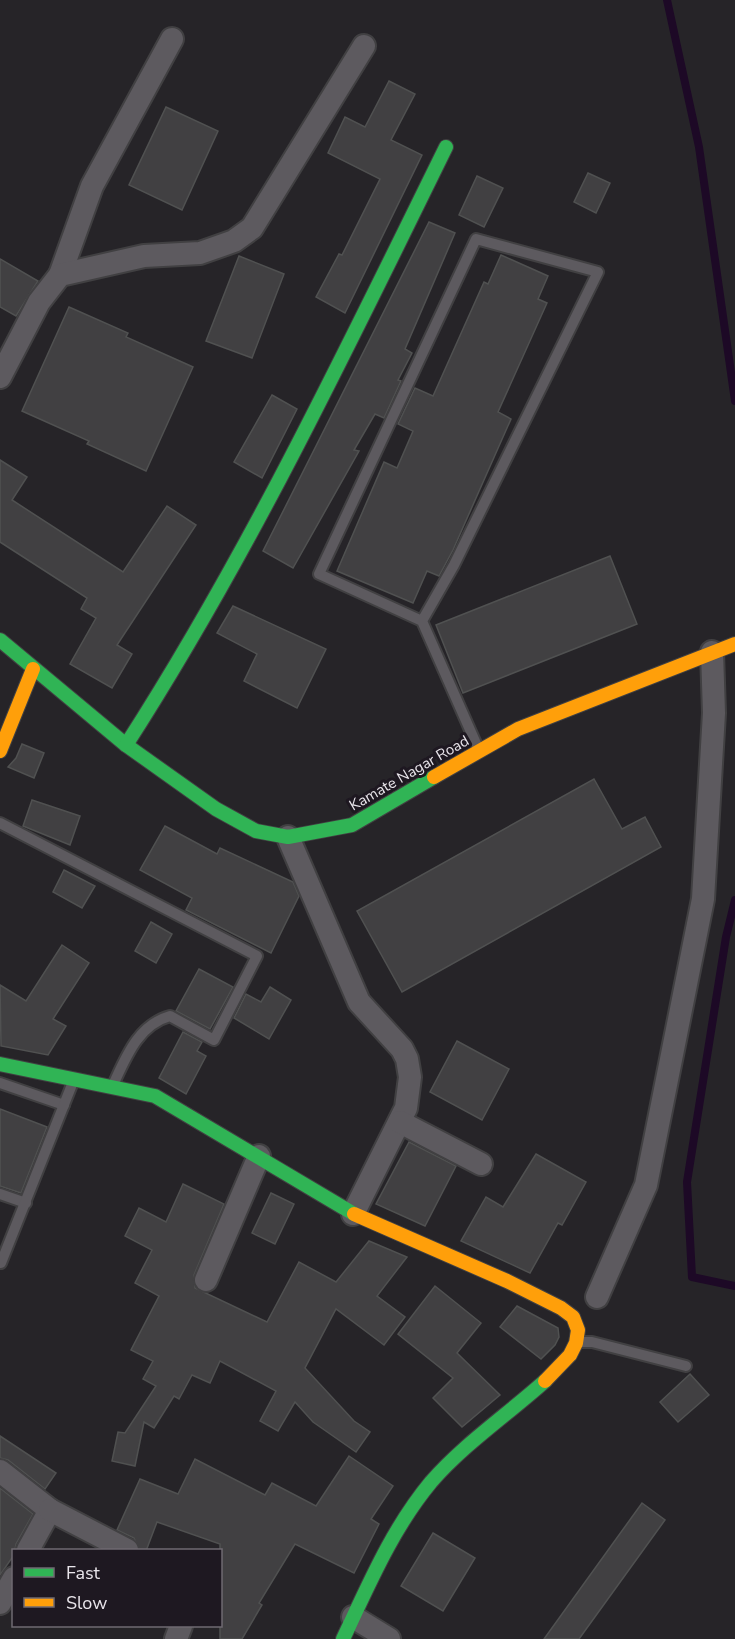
<svg xmlns="http://www.w3.org/2000/svg" width="735" height="1639" font-family="'Nunito Sans',sans-serif">
<rect width="100%" height="100%" fill="#262428"/>
<g fill="none" stroke-linecap="round" stroke-linejoin="round">
<!-- stream -->
<g stroke="#1d0926" stroke-width="8">
<path d="M667,0L699,147L735,401"/>
<path d="M735,900L726,937L687,1182L692,1277L735,1286"/>
</g>
</g>
<!-- building -->
<g fill="#414042" stroke="#505151" stroke-width="1.5">
<path d="M389,81L415,94L391,140L422,155L345,313L316,297L339,254L342,255L380,179L328,153L345,117L365,127Z"/>
<path d="M166,107L218,131L182,210L129,185Z"/>
<path d="M588,173L610,183L596,213L574,202Z"/>
<path d="M477,176L503,188L484,227L459,215Z"/>
<path d="M429,222L455,233L405,349L412,353L398,380L401,381L384,418L375,414L354,450L359,451L293,568L263,551Z"/>
<path d="M501,255L548,276L538,299L547,303L498,412L511,419L453,550L439,576L427,571L413,603L337,571L384,462L397,468L413,431L398,424L415,388L433,396L484,282L488,284Z"/>
<path d="M239,256L284,274L252,358L206,341Z"/>
<path d="M0,259L38,281L16,316L0,307Z"/>
<path d="M69,307L128,333L126,337L193,367L146,471L87,444L89,441L22,411Z"/>
<path d="M272,395L297,409L262,478L234,462Z"/>
<path d="M0,460L27,477L12,500L123,572L167,506L196,525L117,645L132,654L112,688L70,664L96,618L81,609L87,598L0,542Z"/>
<path d="M610,556L637,624L463,693L436,625Z"/>
<path d="M233,606L326,649L297,708L244,681L257,654L217,633Z"/>
<path d="M22,744L44,753L34,778L8,767L16,758Z"/>
<path d="M594,779L622,829L645,817L661,847L402,992L357,911Z"/>
<path d="M32,800L80,816L70,845L23,826Z"/>
<path d="M165,826L217,854L220,848L293,882L299,896L271,953L186,910L192,898L140,870Z"/>
<path d="M64,870L95,886L82,908L53,892Z"/>
<path d="M151,922L172,934L156,963L135,951Z"/>
<path d="M62,945L89,963L53,1019L66,1026L48,1055L1,1046L0,985L26,1001Z"/>
<path d="M199,969L233,987L210,1029L176,1011Z"/>
<path d="M270,987L291,1000L269,1039L234,1018L246,994L261,1002Z"/>
<path d="M183,1032L202,1042L197,1051L206,1056L186,1094L159,1078Z"/>
<path d="M457,1041L509,1069L482,1120L430,1092Z"/>
<path d="M0,1109L47,1127L21,1193L0,1186Z"/>
<path d="M409,1142L456,1166L425,1226L376,1204Z"/>
<path d="M536,1154L586,1182L562,1225L558,1223L530,1273L461,1241L486,1197L503,1207Z"/>
<path d="M183,1184L224,1204L194,1275L195,1288L267,1322L299,1262L336,1282L369,1241L407,1257L377,1296L405,1317L384,1345L336,1309L305,1368L354,1421L370,1432L356,1452L313,1422L295,1402L278,1431L260,1421L276,1391L220,1361L210,1383L192,1375L179,1399L174,1396L154,1428L144,1422L135,1466L112,1461L118,1432L125,1433L156,1386L143,1379L153,1361L131,1350L159,1296L135,1283L152,1250L125,1236L139,1208L166,1222Z"/>
<path d="M271,1193L294,1204L275,1244L252,1233Z"/>
<path d="M435,1286L481,1323L457,1353L500,1395L462,1427L433,1398L453,1378L398,1334Z"/>
<path d="M517,1306L558,1328L559,1337L555,1345L541,1359L500,1327Z"/>
<path d="M690,1374L709,1395L678,1422L660,1402Z"/>
<path d="M0,1436L56,1473L45,1489L8,1460L0,1458Z"/>
<path d="M349,1456L393,1486L371,1519L379,1524L354,1573L295,1544L259,1603L262,1605L242,1639H220V1544L157,1522L146,1551H140L134,1538L117,1530L140,1479L178,1494L195,1459L265,1495L272,1483L316,1506Z"/>
<path d="M0,1488L33,1514L16,1544L14,1555L0,1575Z"/>
<path d="M642,1503L665,1520L579,1639H544Z"/>
<path d="M433,1533L475,1558L443,1611L401,1586Z"/>
</g>
<g fill="none" stroke-linecap="round" stroke-linejoin="round">
<defs>
<g id="lane">
<path d="M422,621L454,565L598,272L476,239L319,574L422,621L478,748"/>
<path d="M0,823L257,956L214,1040L170,1016C138,1025 126,1057 113,1085"/>
<path d="M0,1083L64,1105"/>
<path d="M0,1194L26,1203"/>
<path d="M1,1263L73,1082"/>
<path d="M578,1342H592L686,1366"/>
</g>
<g id="street">
<path d="M60,275L92,186L172,39"/>
<path d="M0,377L39,302L60,275L144,256L200,253L234,241L252,228L364,46"/>
<path d="M288,837L359,1002L402,1049L407,1059L410,1077L406,1108L353,1214"/>
<path d="M400,1122L481,1164"/>
<path d="M206,1280L259,1156"/>
<path d="M597,1297L646,1185L703,899L714,713L712,652"/>
<path d="M0,1471L50,1510L28,1550"/>
<path d="M50,1510L127,1550"/>
<path d="M0,1603L14,1578"/>
<path d="M353,1617L389,1639"/>
<path d="M176,1639L181,1626"/>
</g>
<g id="fast">
<path d="M0,640L126,745L216,809L256,831L288,837L352,825L434,777"/>
<path d="M126,745C249,554 346,350 446,147"/>
<path d="M0,1064L155,1096L354,1214"/>
<path d="M343,1639C369,1584 392,1529 431,1482C464,1444 507,1415 545,1381"/>
</g>
<g id="slow">
<path d="M0,751L33,669"/>
<path d="M434,777L518,729L735,644"/>
<path d="M354,1214L507,1281L561,1308L573,1317L578,1330L576,1343L570,1355L545,1381"/>
</g>
</defs>
<!-- lane casing -->
<use href="#lane" stroke="#414042" stroke-width="14"/>
<!-- street casing -->
<use href="#street" stroke="#414042" stroke-width="26"/>
<!-- fast casing -->
<use href="#fast" stroke="#414042" stroke-width="16"/>
<!-- slow casing -->
<use href="#slow" stroke="#414042" stroke-width="16"/>
<!-- lane -->
<use href="#lane" stroke="#5d5a5f" stroke-width="10"/>
<!-- street -->
<use href="#street" stroke="#5d5a5f" stroke-width="22"/>
<!-- fast -->
<use href="#fast" stroke="#30b455" stroke-width="14"/>
<!-- slow -->
<use href="#slow" stroke="#ff9f0a" stroke-width="14"/>
</g>
<g text-anchor="middle" dominant-baseline="central" stroke-width="6" stroke-linejoin="round" paint-order="stroke">
<!-- street labels -->
<g font-size="15" fill="#e9e5eb" stroke="#1e1821">
<text transform="translate(409 773) rotate(-30)">Kamate Nagar Road</text>
</g>
</g>
<!-- legend -->
<rect x="12" y="1549" width="210" height="78" fill="#1e1821" stroke="#6f6a72" stroke-width="1.5"/>
<rect x="24" y="1568" width="30" height="9" fill="#30b455" stroke="#6f6a72" stroke-width="1.5"/>
<text x="66" y="1579" font-size="18" fill="#e9e5eb">Fast</text>
<rect x="24" y="1598" width="30" height="9" fill="#ff9f0a" stroke="#6f6a72" stroke-width="1.5"/>
<text x="66" y="1609" font-size="18" fill="#e9e5eb">Slow</text>
</svg>
